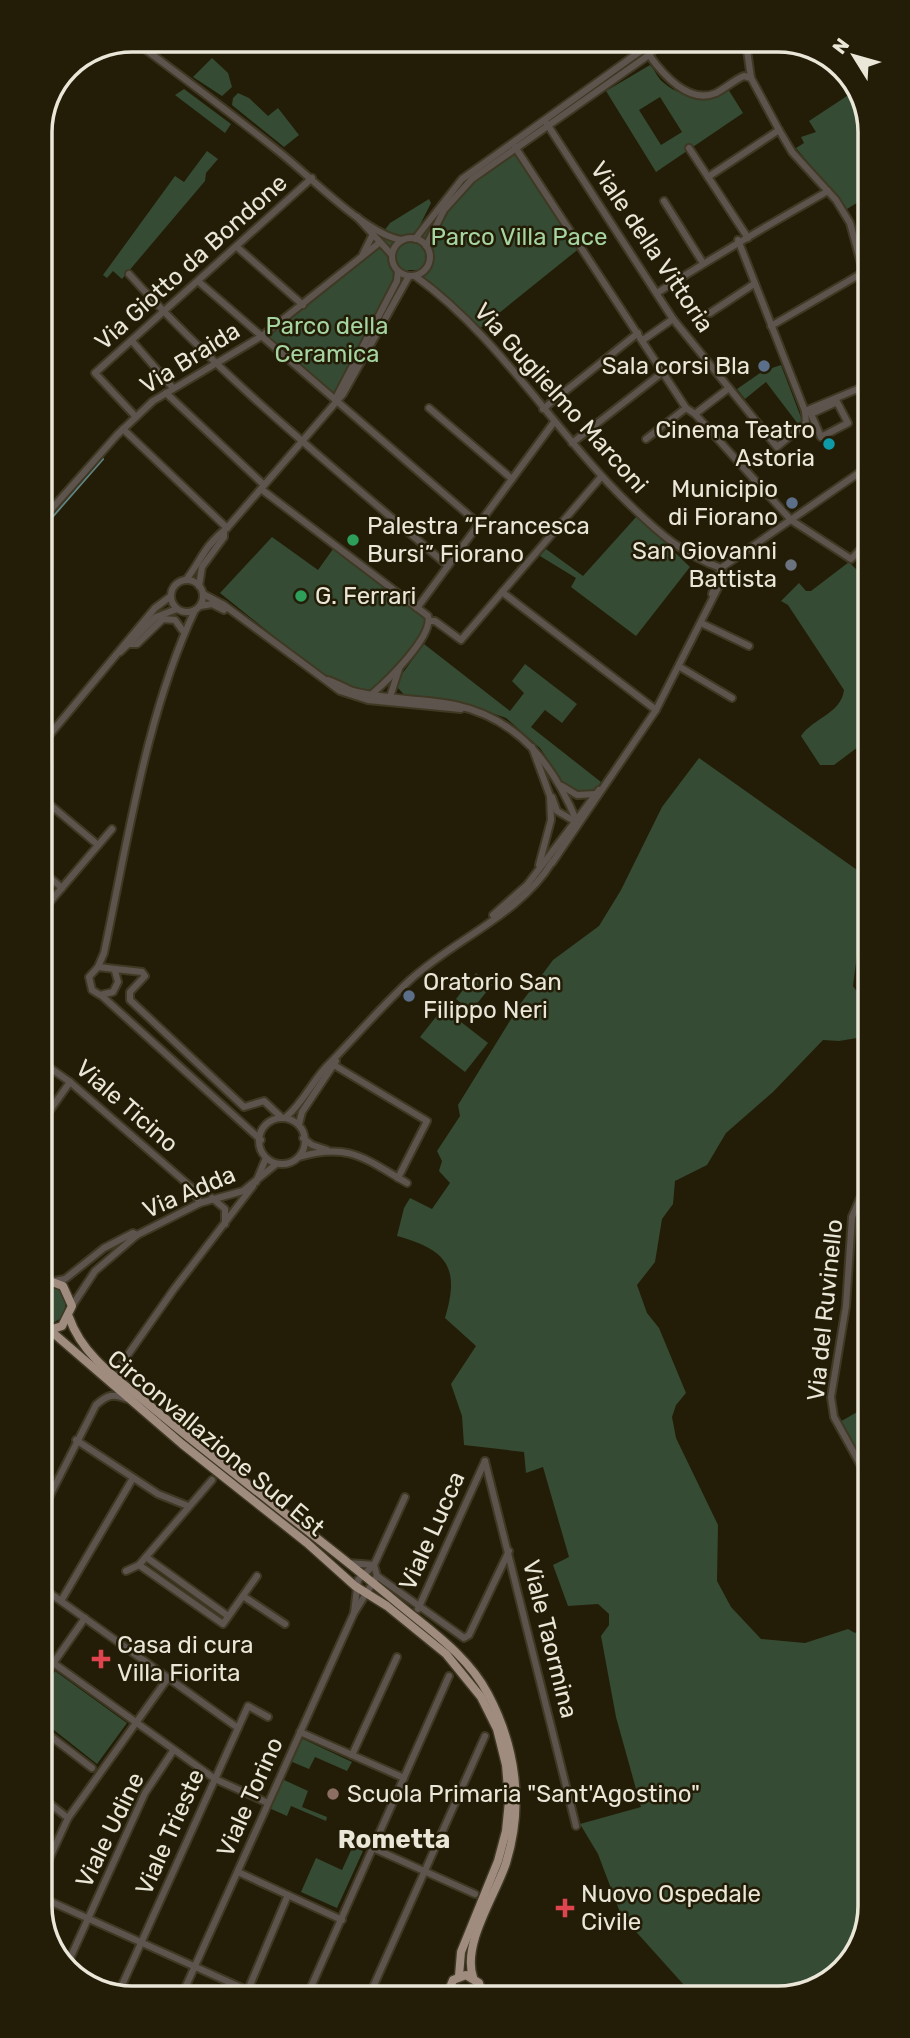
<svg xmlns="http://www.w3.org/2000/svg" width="910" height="2038" font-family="Rubik,sans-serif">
<rect width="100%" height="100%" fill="#231d07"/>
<!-- green -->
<g fill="#354b33" fill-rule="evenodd">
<path d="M212,58L228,73L232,87L222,96L193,77Z"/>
<path d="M650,65C655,70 658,79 664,83C682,99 709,101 728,89L743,113L656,172L606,91ZM660,97L682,132L661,145L639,110Z"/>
<path d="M184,89L231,124L225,133L175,95Z"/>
<path d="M856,90L865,103V198L847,209L796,148L804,143L801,137L816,132L809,121Z"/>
<path d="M238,93L249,98L268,116L278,108L299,135L284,147L232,105L233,98Z"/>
<path d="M512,146L581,247L478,330L415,270H408L335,399L262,336L382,237L401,246L429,227L450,196Z"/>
<path d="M207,151L218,159L206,173L205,181L122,279L113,271L107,278L103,275L175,176L184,182Z"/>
<path d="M429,199L431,203L416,233L399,237L384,231L390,223Z"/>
<path d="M781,365L802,420L798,424L766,382L745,399L737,389L763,371Z"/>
<path d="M637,516L690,567L636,636L571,587L576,578L540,556L546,549L583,576Z"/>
<path d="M272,537L318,570L333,549L430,620L378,698L332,683L220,593Z"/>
<path d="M849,562L866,579V741L834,765H820L801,736C813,718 841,714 844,690L788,605L781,601L799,583L806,591H811Z"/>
<path d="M424,644L510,711L524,693L512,681L525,664L577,704L562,723L545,710L531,727L601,782L595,791L576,792L565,785L540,748L506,718L470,705L407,698L397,687L402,674Z"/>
<path d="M699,758L867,877L853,986C869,1008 873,1013 857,1038L839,1041L823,1040L773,1092L726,1133L707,1165L675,1181L673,1204L662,1219L655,1262L637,1285L647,1313L659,1328L686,1393L676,1405L672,1417L676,1438L718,1525L717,1581L731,1607L761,1639L805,1643L848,1629L855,1633L869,1623L870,1905L854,1957L807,1993L692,1994L621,1915L598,1854L580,1824L641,1807L616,1717L601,1636L609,1625V1614L598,1604L568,1606L553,1565L569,1557L543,1467L526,1473L524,1452L464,1445L462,1416L451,1384L476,1346L445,1318C460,1268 448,1250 397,1236L404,1208L410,1198L432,1209L450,1183L439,1171L442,1161L437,1151L460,1116L458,1105L521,1003L553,960L599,926L621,890L662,807Z"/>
<path d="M476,973L492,985L471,1011L456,999Z"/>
<path d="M443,1008L488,1043L465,1072L420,1037Z"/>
<path d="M44,1285L60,1290L66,1303L63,1317L46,1327H44Z"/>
<path d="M868,1406L869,1486L836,1424Z"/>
<path d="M55,1671L127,1723L97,1764L45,1723V1685Z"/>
<path d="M301,1738L352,1762L347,1771L315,1757L309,1769L290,1761Z"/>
<path d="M282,1779L308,1791L302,1807L327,1817L326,1821L291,1806L287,1816L269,1808Z"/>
<path d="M353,1846L363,1851L337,1908L301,1892L316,1858L342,1870Z"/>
</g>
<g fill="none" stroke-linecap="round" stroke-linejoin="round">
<!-- stream -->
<path stroke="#608484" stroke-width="2" d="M42,529L103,459"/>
<defs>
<g id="minor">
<path d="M133,40C182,77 231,113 278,151C309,175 366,235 402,240"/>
<path d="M762,40L747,50L751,78L779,130L792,152L836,200L850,223L865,278"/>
<path d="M649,55C662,73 688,105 716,93C726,88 734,80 744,76L751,78"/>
<path d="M547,124L673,319L777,447L806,423L805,411L738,240"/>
<path d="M515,147L686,408L695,414L791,520L851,559L866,544"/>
<path d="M689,148L748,238"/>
<path d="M708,177L779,130"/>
<path d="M664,201L703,263"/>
<path d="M357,217L392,255"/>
<circle cx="411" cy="257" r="19"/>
<path d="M415,239L462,179L656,40"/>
<path d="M426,246L444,210L472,179L649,55L663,40"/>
<path d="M237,247L303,305"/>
<path d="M363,254L372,236"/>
<path d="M129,274C225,381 339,472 448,566"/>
<path d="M415,276C500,337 555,433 630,505C658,532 683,555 721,568L724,576L656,710L552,863"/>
<path d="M199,282L479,524"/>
<path d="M657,293C713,257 770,224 828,191"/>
<path d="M710,313L754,284"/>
<path d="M771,326L864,272"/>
<path d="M643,340L673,319"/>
<path d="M132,341L173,388"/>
<path d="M166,393L264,485"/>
<path d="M336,398L397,281L398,271"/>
<path d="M837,402L848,423L821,437L811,414Z"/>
<path d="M429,408L512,479"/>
<path d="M543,409L638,333"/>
<path d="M805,411L865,386"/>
<path d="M695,414L729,388"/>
<path d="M136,417L95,373L312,178"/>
<path d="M123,429L227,528"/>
<path d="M646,439L686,408"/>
<path d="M572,443L663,372"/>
<path d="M261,489L428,616C434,636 387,681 372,694"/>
<path d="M41,521L117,435L153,401L262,336L379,243"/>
<path d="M721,568L866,468"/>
<path d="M186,580C202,559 204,546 227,528L343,394L409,276"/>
<circle cx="187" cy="596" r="16"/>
<path d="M199,586L202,567L224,537V531"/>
<path d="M502,592L656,710"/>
<path d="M203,594L224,605L340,691L368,700L461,709"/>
<path d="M712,594L721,568"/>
<path d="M200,606L212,604L224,610"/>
<path d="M417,608L554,422"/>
<path d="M430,621H435L461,640L601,477"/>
<path d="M701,623L749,646"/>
<path d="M130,644H137L163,619L175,620L183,631"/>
<path d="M120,652L156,617L177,609"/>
<path d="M680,667L732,698"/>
<path d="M328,680C337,683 345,688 353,691C386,700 422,698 455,705C519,719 554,765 577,822"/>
<path d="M390,697L399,669"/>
<path d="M42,744L155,608L171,596"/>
<path d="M532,747L550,796L551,820L539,865"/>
<path d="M562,786L577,795L596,794"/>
<path d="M552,797L557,811L576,822"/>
<path d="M42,798L98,845"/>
<path d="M42,871L62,888"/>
<path d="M43,910L112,829"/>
<path d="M493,915L527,885L599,790"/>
<path d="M98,967L104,953C128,840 146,714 195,610"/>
<path d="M115,971L118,982L113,992L100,995L92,990L89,977L98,967L142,972L145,976L130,992V1000L244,1107L264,1101L281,1117"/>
<path d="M102,996L261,1140"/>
<path d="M43,1063L70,1082L191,1187L200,1203"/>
<path d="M334,1065L427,1121L398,1178"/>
<path d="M286,1117C304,1102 313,1079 330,1063C356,1036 381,1007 409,981C454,939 520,915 552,862"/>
<circle cx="282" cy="1141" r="23"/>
<path d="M43,1120L70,1082"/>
<path d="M299,1124L302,1112L336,1061"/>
<path d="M303,1138L312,1145L327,1150"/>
<path d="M299,1157C349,1142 365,1159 407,1183"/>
<path d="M868,1180L852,1217L846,1306L831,1397L834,1417L869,1480"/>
<path d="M256,1182L266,1158"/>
<path d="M212,1198L225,1209V1224"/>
<path d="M55,1281L65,1279L104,1248L133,1233L137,1235L200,1203L243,1191L275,1165"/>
<path d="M72,1306L95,1271L137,1235"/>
<path d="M119,1379L120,1366L174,1289L253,1186"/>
<path d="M76,1440L158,1494L188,1506"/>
<path d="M485,1461L576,1826"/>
<path d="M44,1507L96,1405C107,1395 113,1393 127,1399"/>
<path d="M146,1557L228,1616"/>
<path d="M348,1563L374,1565"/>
<path d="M139,1565L223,1624L257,1576"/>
<path d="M126,1571L139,1565L212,1480"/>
<path d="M377,1576L464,1638L469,1635L509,1551"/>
<path d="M44,1589L238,1728"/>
<path d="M243,1596L285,1624"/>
<path d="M61,1601L133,1478"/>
<path d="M418,1609L485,1461"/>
<path d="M354,1613L358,1580L374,1565L405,1497"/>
<path d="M45,1657L215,1779L268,1803"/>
<path d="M45,1675L85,1618"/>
<path d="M45,1732L92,1768"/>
<path d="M300,1732L404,1778"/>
<path d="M352,1755L397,1657"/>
<path d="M45,1800L68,1818"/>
<path d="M373,1848L475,1894"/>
<path d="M45,1868L68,1818L168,1678"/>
<path d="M238,1872L342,1920"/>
<path d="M45,1899L262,1997"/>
<path d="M67,1965L145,1793L173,1751"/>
<path d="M118,1994L248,1706L268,1717"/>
<path d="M307,1996L449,1676"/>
<path d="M369,1996L485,1736"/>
<path d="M181,1997L354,1613L377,1576L374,1565"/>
<path d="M245,1997L288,1895"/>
</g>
<g id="major">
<path d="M44,1279L63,1286L72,1306L62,1326L44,1332"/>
<path d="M69,1317C83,1358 122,1382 154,1409C233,1475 316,1535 395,1601C428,1629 467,1654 488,1694C516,1747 524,1805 506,1863C495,1896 462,1944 473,1977"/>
<path d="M52,1332L182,1444L307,1543L355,1586L387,1606L446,1654L481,1697L497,1729L506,1765L509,1801L506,1831L498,1861L461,1952L459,1976"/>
<path d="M447,1995L453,1980L466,1975L479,1983L482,1995"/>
</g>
</defs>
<!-- minor casing -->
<use href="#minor" stroke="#3f3924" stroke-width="10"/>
<!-- major casing -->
<use href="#major" stroke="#3f3924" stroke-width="11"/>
<!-- minor -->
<use href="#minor" stroke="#5e544e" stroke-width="6"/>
<!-- major -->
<use href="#major" stroke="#9f8c7e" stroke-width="8"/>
</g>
<!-- markers -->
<g fill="#5c6f8a" stroke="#231d07" stroke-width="2.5">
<circle cx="764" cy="366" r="7"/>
<circle cx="792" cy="503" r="7"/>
<circle cx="409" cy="996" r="7"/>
</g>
<circle fill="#0f9aa8" stroke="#231d07" stroke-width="2.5" cx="829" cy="444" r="7"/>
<g fill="#2e9e5b" stroke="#231d07" stroke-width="2.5">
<circle cx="353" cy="540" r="7"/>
<circle cx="301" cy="596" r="7"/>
</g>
<circle fill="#6b7280" stroke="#231d07" stroke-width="2.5" cx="791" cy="565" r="7"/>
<g fill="#e0444e" stroke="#231d07" stroke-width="2.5">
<path d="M97.5 1648.5h7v7h7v7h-7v7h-7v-7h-7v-7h7z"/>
<path d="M561.5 1897.5h7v7h7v7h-7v7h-7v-7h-7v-7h7z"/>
</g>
<circle fill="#8d6e63" stroke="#231d07" stroke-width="2.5" cx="333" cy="1794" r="7"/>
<g text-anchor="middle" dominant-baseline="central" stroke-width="5" stroke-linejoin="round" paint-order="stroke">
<!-- park labels -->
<g font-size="24" fill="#a6d5a2" stroke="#231d07">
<text x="519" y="237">Parco Villa Pace</text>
<text x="327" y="326">Parco della<tspan x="327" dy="28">Ceramica</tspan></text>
</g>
<!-- street labels -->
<g font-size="24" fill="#eae7d9" stroke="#231d07">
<text transform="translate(652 247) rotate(56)">Viale della Vittoria</text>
<text transform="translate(191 262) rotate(-42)">Via Giotto da Bondone</text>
<text transform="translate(190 358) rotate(-32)">Via Braida</text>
<text transform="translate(561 398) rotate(48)">Via Guglielmo Marconi</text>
<text transform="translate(127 1106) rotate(41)">Viale Ticino</text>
<text transform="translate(189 1192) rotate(-23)">Via Adda</text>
<text transform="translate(825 1310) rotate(-84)">Via del Ruvinello</text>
<text transform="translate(216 1443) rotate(40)">Circonvallazione Sud Est</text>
<text transform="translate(432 1531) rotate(-66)">Viale Lucca</text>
<text transform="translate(550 1639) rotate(76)">Viale Taormina</text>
<text transform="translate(250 1797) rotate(-66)">Viale Torino</text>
<text transform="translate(110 1830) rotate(-64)">Viale Udine</text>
<text transform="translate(170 1832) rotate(-66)">Viale Trieste</text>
</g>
<!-- poi labels -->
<g font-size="24" fill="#eae7d9" stroke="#231d07" text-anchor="start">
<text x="750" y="366" text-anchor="end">Sala corsi Bla</text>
<text x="815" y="430" text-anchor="end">Cinema Teatro<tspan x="815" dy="28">Astoria</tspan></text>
<text x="778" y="489" text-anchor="end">Municipio<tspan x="778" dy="28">di Fiorano</tspan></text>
<text x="367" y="526">Palestra “Francesca<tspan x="367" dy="28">Bursi” Fiorano</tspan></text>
<text x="777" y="551" text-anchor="end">San Giovanni<tspan x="777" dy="28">Battista</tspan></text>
<text x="315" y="596">G. Ferrari</text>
<text x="423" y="982">Oratorio San<tspan x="423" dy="28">Filippo Neri</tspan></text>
<text x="117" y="1645">Casa di cura<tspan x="117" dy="28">Villa Fiorita</tspan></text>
<text x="347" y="1794">Scuola Primaria "Sant'Agostino"</text>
<text x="581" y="1894">Nuovo Ospedale<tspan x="581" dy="28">Civile</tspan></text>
</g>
<!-- neighbourhood labels -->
<g font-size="26" font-weight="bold" fill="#eae7d9" stroke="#231d07">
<text x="394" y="1839">Rometta</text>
</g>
</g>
<!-- crop -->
<path d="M0 0H910V2038H0ZM132 52H778A80 80 0 0 1 858 132V1906A80 80 0 0 1 778 1986H132A80 80 0 0 1 52 1906V132A80 80 0 0 1 132 52Z" fill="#231d07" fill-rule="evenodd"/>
<path fill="none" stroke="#eae7d9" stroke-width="3.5" d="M132 52H778A80 80 0 0 1 858 132V1906A80 80 0 0 1 778 1986H132A80 80 0 0 1 52 1906V132A80 80 0 0 1 132 52Z"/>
<!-- north arrow -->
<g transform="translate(854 56) rotate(307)" stroke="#231d07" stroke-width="5" paint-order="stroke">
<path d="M0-5L12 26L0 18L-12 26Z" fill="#eae7d9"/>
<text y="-10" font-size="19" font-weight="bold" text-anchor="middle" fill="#eae7d9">N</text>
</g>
</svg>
